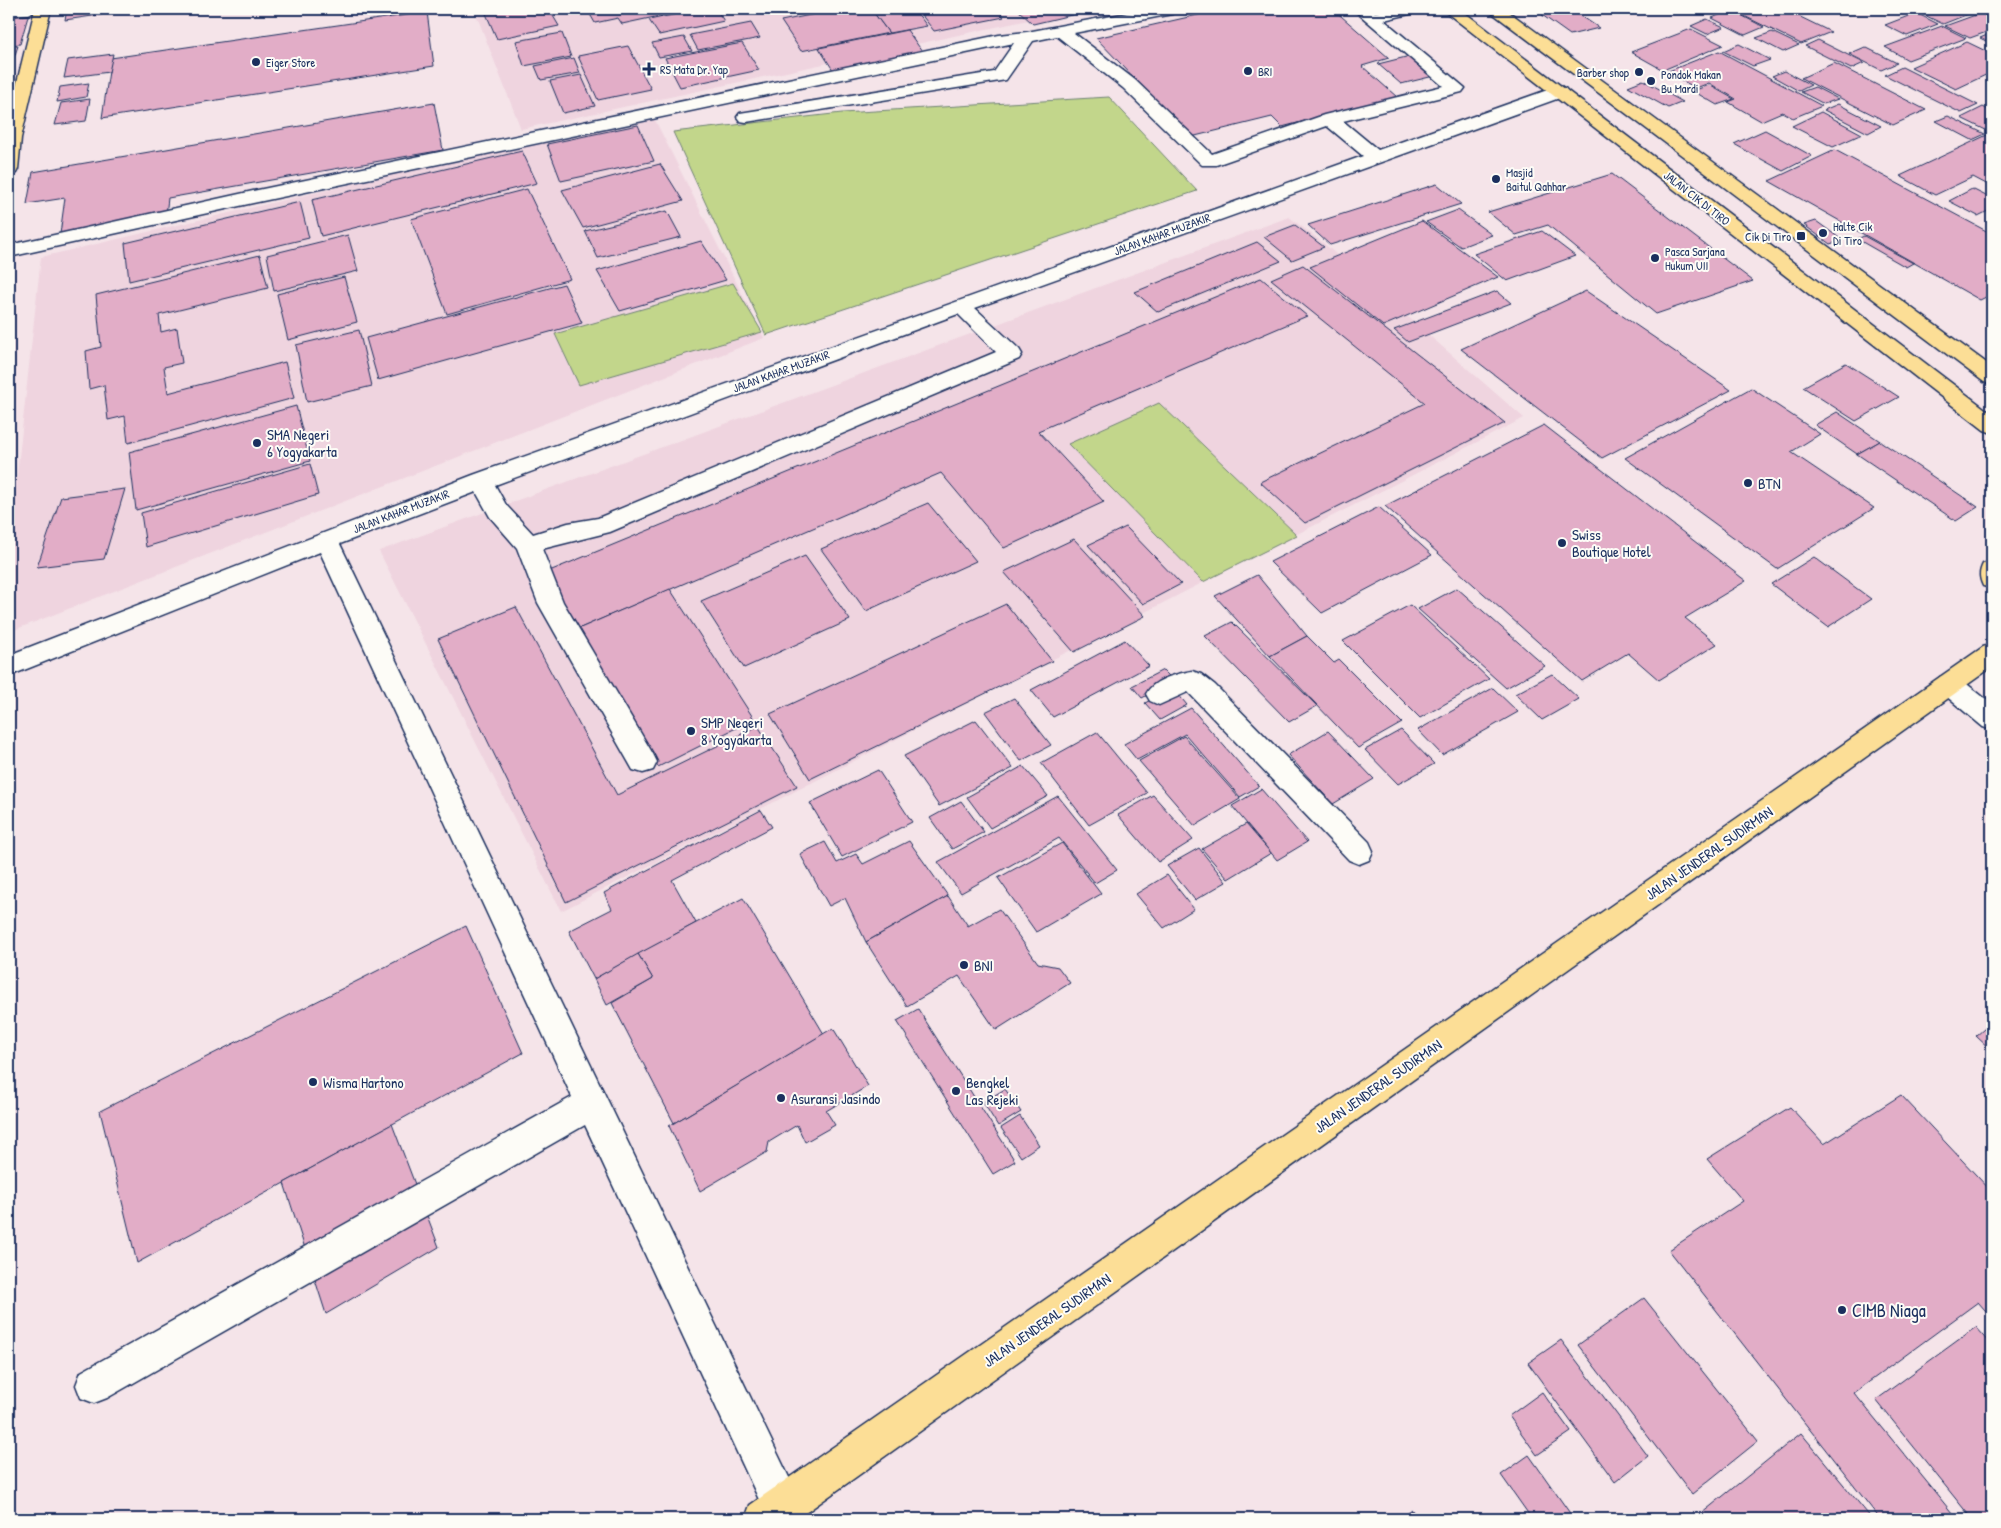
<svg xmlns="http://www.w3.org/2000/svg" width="2001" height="1528" font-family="'Patrick Hand',sans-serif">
<rect width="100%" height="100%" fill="#f5e4e9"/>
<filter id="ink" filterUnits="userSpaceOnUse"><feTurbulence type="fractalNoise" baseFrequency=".02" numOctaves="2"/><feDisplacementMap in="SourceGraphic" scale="10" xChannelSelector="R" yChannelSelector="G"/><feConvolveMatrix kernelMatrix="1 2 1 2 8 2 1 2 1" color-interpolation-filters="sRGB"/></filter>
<g filter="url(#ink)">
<!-- built -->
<g fill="#efd4df">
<path d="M474,9H1080L521,129Z"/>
<path d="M652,114L764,338L9,632V548L41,257Z"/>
<path d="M1289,217L1321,241L1524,418L561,911L379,551Z"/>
</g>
<!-- green -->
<g fill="#c2d68b" stroke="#6e8274">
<path d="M1109,97L1197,191L766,335L673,132L842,113Z"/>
<path d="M733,283L762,332L579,385L555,334Z"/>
<path d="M1159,403L1297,535L1203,582L1068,444Z"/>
</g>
<!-- building -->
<g fill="#e2adc7" stroke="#1b2f5e">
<path d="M67,9H140L65,20Z"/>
<path d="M484,9H549L559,26L497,39Z"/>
<path d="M587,9H692L622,24L618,18L595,23Z"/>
<path d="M701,9H716L724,21L659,35L649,20Z"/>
<path d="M840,9H871L889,33L801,51L781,21Z"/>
<path d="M871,9H914L927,26L889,33Z"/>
<path d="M917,9H997L1004,17L934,31Z"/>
<path d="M1017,9H1097L1033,24Z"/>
<path d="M1224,9H1333L1389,58L1362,66L1397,97L1282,127L1272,117L1191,137L1096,38Z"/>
<path d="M1567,9H1571L1599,28L1570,35L1542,15Z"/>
<path d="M1784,9L1831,32L1801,44L1732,10Z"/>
<path d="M1912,9H1962L1971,13L1943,24Z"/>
<path d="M1992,9V30L1970,38L1945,26Z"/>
<path d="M1731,10L1764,27L1745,35L1712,18Z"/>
<path d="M427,12L434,66L102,118L111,58Z"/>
<path d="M29,13L20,44L9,45V16Z"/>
<path d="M1916,13L1938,24L1907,36L1885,25Z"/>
<path d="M1707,19L1724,27L1707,34L1691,26Z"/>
<path d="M751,23L760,38L698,50L690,35Z"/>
<path d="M1942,26L1966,38L1908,60L1885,47Z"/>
<path d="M1691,29L1723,45L1663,70L1631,52Z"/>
<path d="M907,30L922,51L833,70L819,48Z"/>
<path d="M1772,32L1799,45L1783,52L1756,38Z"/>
<path d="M562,33L571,57L524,66L516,41Z"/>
<path d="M1992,33V44L1980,38Z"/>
<path d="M684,37L692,51L659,57L652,43Z"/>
<path d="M1818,40L1864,63L1851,69L1805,46Z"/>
<path d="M1967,42L1992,54V72L1956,89L1911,67Z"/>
<path d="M742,43L759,70L680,87L665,58Z"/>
<path d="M1739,44L1770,60L1753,66L1723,51Z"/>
<path d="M18,46L9,72V47Z"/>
<path d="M628,46L651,89L598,100L578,56Z"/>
<path d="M1865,47L1897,63L1881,70L1849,54Z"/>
<path d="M1719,51L1822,106L1793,118L1782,112L1761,121L1728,102L1736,99L1709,83L1696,88L1666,72Z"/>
<path d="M113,54L109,72L64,78L68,60Z"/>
<path d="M1414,55L1438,75L1401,84L1378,64Z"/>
<path d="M574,58L580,73L541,80L535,66Z"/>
<path d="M1834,63L1926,110L1893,125L1801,78Z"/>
<path d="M1902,67L1978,105L1961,113L1885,75Z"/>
<path d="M1784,71L1811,85L1799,91L1772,76Z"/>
<path d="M581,75L595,106L563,113L550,81Z"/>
<path d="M1643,80L1683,102L1668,108L1628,86Z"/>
<path d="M89,83L86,97L57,102L60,87Z"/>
<path d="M1709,85L1734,99L1717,105L1693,91Z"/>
<path d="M1815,87L1838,99L1824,104L1801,92Z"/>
<path d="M90,99L86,121L55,125L61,103Z"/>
<path d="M434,103L443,150L168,198L166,215L60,234L65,198L27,204L33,172Z"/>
<path d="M1838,104L1881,126L1868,133L1824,110Z"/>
<path d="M1983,107L1992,112V133L1961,118Z"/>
<path d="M1821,112L1862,134L1833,147L1792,126Z"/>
<path d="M1948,116L1985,134L1972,140L1936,121Z"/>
<path d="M638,125L654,161L561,181L547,144Z"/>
<path d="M1765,130L1812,156L1783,171L1734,144Z"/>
<path d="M1987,135L1992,138V187L1973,177L1935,195L1900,176Z"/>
<path d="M1835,150L1992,234V294L1980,300L1769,181Z"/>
<path d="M522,151L537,183L321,236L312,200Z"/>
<path d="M660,164L683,201L583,228L562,190Z"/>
<path d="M1612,174L1753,281L1656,314L1548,225L1516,235L1488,212Z"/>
<path d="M1437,184L1461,204L1330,245L1308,225Z"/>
<path d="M527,189L570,279L447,314L411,219Z"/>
<path d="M1972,189L1992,199V209L1978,216L1949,201Z"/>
<path d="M300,202L309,238L129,281L125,243Z"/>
<path d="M1458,210L1492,235L1461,247L1426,222Z"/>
<path d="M667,211L681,237L598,258L585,231Z"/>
<path d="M1422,221L1498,277L1383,326L1310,267Z"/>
<path d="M1816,221L1842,240L1830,244L1804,225Z"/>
<path d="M1295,225L1324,247L1292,260L1264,237Z"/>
<path d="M1542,231L1575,256L1507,281L1474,254Z"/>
<path d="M348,235L358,271L274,291L267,255Z"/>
<path d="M1864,236L1913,263L1906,267L1857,239Z"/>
<path d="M701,241L726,280L620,311L597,271Z"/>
<path d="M1257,242L1281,261L1158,312L1135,292Z"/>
<path d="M260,255L268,288L159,315L161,332L177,328L182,363L164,367L168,393L285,362L294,398L128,443L125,416L108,420L104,385L89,389L86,351L101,347L96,295Z"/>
<path d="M1303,265L1505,423L1305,523L1260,482L1425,403L1271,279Z"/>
<path d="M344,277L357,322L288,340L277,294Z"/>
<path d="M1261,278L1307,316L1038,431L1104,502L1004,548L941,473L578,629L547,572Z"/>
<path d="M564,284L582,323L378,380L366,338Z"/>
<path d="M1497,291L1511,303L1408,342L1394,330Z"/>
<path d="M1586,291L1731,390L1602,458L1461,349Z"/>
<path d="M359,330L372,386L307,402L296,345Z"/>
<path d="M1846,363L1899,397L1856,421L1803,387Z"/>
<path d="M1751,388L1820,434L1791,452L1874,508L1777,569L1625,458Z"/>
<path d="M296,406L310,461L136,510L129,452Z"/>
<path d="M1837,412L1880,441L1857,454L1815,425Z"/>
<path d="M1544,425L1746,581L1685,618L1717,644L1659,680L1628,653L1582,681L1385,506Z"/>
<path d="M1880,441L1978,507L1956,521L1857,454Z"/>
<path d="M310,464L318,495L146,547L141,513Z"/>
<path d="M125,489L104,559L37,567L61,497Z"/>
<path d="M928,503L976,561L866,611L821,549Z"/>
<path d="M1379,507L1432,555L1322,613L1270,562Z"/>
<path d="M1126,527L1181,584L1143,604L1088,545Z"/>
<path d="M1074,539L1145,616L1074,652L1004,572Z"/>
<path d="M805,556L850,620L744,668L701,601Z"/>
<path d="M1814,557L1871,599L1828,627L1771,584Z"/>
<path d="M1257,575L1307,636L1270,656L1215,596Z"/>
<path d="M1457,588L1545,666L1506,688L1418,609Z"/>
<path d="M670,589L754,719L658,767L578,629Z"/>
<path d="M1006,604L1052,661L810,779L770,714Z"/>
<path d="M1410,605L1489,679L1420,718L1343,641Z"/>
<path d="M516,607L617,795L758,726L797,786L566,902L438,639Z"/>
<path d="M1232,622L1317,706L1289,722L1205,636Z"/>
<path d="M1307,636L1334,663L1339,660L1402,723L1358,748L1270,656Z"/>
<path d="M1125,640L1149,666L1053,717L1031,690Z"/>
<path d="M1163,670L1174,681L1142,698L1132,686Z"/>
<path d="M1552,674L1579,699L1542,720L1515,694Z"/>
<path d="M1173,688L1187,705L1160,720L1145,703Z"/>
<path d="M1493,688L1518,712L1442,755L1418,730Z"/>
<path d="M1014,698L1051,745L1021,761L985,712Z"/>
<path d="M1191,708L1259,786L1240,797L1185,734L1137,760L1124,744Z"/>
<path d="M976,720L1013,768L939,806L904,756Z"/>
<path d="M1401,730L1434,764L1398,784L1365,750Z"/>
<path d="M1328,731L1374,779L1333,804L1288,755Z"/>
<path d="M1097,732L1147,793L1089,825L1041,763Z"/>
<path d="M1184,736L1240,799L1195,826L1139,761Z"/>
<path d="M1023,766L1048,796L990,828L967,797Z"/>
<path d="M878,770L912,822L842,857L810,803Z"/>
<path d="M1261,789L1307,842L1277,860L1232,806Z"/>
<path d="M1153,795L1193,840L1158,862L1118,815Z"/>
<path d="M1058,796L1117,870L1095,883L1059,838L961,893L938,862Z"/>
<path d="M961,801L984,832L952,849L930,818Z"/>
<path d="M761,810L772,827L672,880L696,923L594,979L569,931L612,909L604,893Z"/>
<path d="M1246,824L1271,853L1228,879L1202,849Z"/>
<path d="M909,841L948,896L866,942L845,898L829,906L800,854L825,842L837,863L856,854L863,864Z"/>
<path d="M1062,843L1101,894L1036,932L998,878Z"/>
<path d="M1199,848L1226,882L1195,900L1167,866Z"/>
<path d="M1167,875L1194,909L1164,928L1136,894Z"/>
<path d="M948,896L968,926L999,909L1038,963L1058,967L1070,983L996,1030L959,976L907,1006L866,942Z"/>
<path d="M743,898L824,1034L674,1123L612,1003L653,979L638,954Z"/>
<path d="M466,926L523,1053L137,1263L100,1111Z"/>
<path d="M638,954L653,979L607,1005L594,979Z"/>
<path d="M918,1009L1015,1161L993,1174L897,1021Z"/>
<path d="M1992,1022V1051L1976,1036Z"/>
<path d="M833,1028L868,1086L826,1111L835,1125L805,1142L797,1125L769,1142L767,1152L700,1191L669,1126Z"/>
<path d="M1005,1089L1021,1112L998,1126L983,1102Z"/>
<path d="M1901,1095L1992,1192V1318L1978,1302L1854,1393L1957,1519H1880L1669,1250L1743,1201L1707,1159L1790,1107L1824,1144Z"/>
<path d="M1020,1116L1039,1145L1021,1157L1001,1128Z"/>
<path d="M392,1124L439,1247L326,1314L284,1183Z"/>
<path d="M1644,1298L1758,1441L1692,1494L1578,1345Z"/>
<path d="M1976,1327L1992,1345V1519H1972L1876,1400Z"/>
<path d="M1561,1340L1648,1456L1615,1482L1528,1363Z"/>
<path d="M1542,1392L1571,1432L1537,1455L1509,1416Z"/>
<path d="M1801,1433L1872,1519H1697L1696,1518Z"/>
<path d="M1529,1455L1574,1519H1532L1501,1475Z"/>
<path d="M1412,1510L1418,1519H1400Z"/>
</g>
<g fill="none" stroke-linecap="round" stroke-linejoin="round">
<defs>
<g id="minor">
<path d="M9,9H37L29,14L9,16Z"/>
<path d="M1148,9H1180L1172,14L1074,33L1135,80L1212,154L1324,115L1443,86L1353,9H1371L1375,12L1391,9H1420L1418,12L1384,20L1465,88L1462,92L1343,121L1378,150L1553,88H1565L1568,92L1565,96L975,308L1019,349L1022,354L1019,359L610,532L542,549L563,602L653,754L657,762L653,770L643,773L633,770L538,603L517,548L490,517L476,492L340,544L796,1492L801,1506L796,1519H768L585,1125L107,1398L94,1403L81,1398L76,1385L81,1372L572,1097L320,552L9,676V655L473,475L1363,156L1327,126L1216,165H1202L1123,88L1057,36L1033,41L1006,80L1000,81L746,122L740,121L737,117L740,113L746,112L994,72L1014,43L253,203L9,257V245L253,191L999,35L1027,32ZM958,314L996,352L598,518L568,523L533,534L506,505L495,485Z"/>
<path d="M1192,671L1201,674L1215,685L1369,842L1373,851L1369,860L1359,864L1349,860L1188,692L1159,705L1150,701L1146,694C1154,679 1176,674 1192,671Z"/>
<path d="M1949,674L1958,677L1992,704V730L1983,727L1940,691L1936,684L1940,677Z"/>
</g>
<g id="major">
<path d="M35,9H51L21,138L18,169L16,173L9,175V115Z"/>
<path d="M1442,9H1460L1992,414V433L1984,430Z"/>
<path d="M1487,9H1505L1992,367V384L1984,382Z"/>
<path d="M1992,561V588L1983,586C1979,577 1979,572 1983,564Z"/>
<path d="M1992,644V667L797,1519H745L750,1505L1983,647Z"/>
</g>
</defs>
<!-- minor casing -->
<use href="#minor" stroke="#1b2f5e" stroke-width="3"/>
<!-- major casing -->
<use href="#major" stroke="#1b2f5e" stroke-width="3"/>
<!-- minor -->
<use href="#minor" fill="#fdfcf7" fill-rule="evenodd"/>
<!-- major -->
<use href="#major" fill="#fcde96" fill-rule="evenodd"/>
</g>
</g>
<!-- markers -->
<g fill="#1b2f5e" stroke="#fdfcf7" stroke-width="2">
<circle cx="256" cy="62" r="5"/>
<path d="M646.5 61.5h5v5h5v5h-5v5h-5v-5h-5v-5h5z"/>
<circle cx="1248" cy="71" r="5"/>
<circle cx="1639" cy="72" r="5"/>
<circle cx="1651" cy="81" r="5"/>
<circle cx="1496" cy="179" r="5"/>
<circle cx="1823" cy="233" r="5"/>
<rect x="1796" y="231" width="10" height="10" rx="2.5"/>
<circle cx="1655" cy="258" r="5"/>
<circle cx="257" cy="443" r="5"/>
<circle cx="1748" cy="483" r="5"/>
<circle cx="1562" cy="543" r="5"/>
<circle cx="691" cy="731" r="5"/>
<circle cx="964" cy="965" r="5"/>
<circle cx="313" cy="1082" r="5"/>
<circle cx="956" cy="1091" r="5"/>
<circle cx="781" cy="1098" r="5"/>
<circle cx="1842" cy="1310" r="5"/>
</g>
<g text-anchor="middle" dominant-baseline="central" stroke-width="4" stroke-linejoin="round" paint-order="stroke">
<!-- far-poi labels -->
<g font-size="12" fill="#1b2f5e" stroke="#fdfcf7" text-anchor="start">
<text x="266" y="62">Eiger Store</text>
<text x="660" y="69">RS Mata Dr. Yap</text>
<text x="1258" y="71">BRI</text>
<text x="1629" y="72" text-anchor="end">Barber shop</text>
<text x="1661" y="74">Pondok Makan<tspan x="1661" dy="14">Bu Mardi</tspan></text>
<text x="1506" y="172">Masjid<tspan x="1506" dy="14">Baitul Qahhar</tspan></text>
<text x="1833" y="226">Halte Cik<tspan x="1833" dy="14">Di Tiro</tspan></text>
<text x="1791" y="236" text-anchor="end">Cik Di Tiro</text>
<text x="1665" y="251">Pasca Sarjana<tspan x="1665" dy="14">Hukum UII</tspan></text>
</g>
<!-- far-street labels -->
<g font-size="12" fill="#1b2f5e" stroke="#fdfcf7">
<text transform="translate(1697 198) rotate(38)">JALAN CIK DI TIRO</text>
<text transform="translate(1162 234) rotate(-20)">JALAN KAHAR MUZAKIR</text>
<text transform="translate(781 371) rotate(-20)">JALAN KAHAR MUZAKIR</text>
<text transform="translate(401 511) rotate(-21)">JALAN KAHAR MUZAKIR</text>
</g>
<!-- poi labels -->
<g font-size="15" fill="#1b2f5e" stroke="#fdfcf7" text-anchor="start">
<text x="267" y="434">SMA Negeri<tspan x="267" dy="17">6 Yogyakarta</tspan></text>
<text x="1758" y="483">BTN</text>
<text x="1572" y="534">Swiss<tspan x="1572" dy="17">Boutique Hotel</tspan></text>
<text x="701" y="722">SMP Negeri<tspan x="701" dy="17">8 Yogyakarta</tspan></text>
<text x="974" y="965">BNI</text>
<text x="323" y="1082">Wisma Hartono</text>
<text x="966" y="1082">Bengkel<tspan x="966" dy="17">Las Rejeki</tspan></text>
<text x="791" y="1098">Asuransi Jasindo</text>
</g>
<!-- street labels -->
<g font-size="15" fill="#1b2f5e" stroke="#fdfcf7">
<text transform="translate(1709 853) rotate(-35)">JALAN JENDERAL SUDIRMAN</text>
<text transform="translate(1378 1086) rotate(-35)">JALAN JENDERAL SUDIRMAN</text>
<text transform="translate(1047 1320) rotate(-35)">JALAN JENDERAL SUDIRMAN</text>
</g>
<!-- near-poi labels -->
<g font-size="18" fill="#1b2f5e" stroke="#fdfcf7" text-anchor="start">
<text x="1852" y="1310">CIMB Niaga</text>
</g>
</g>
<!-- margin -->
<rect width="2001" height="1528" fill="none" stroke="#fdfcf7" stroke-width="30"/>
<rect x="15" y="15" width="1971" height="1498" fill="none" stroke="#1b2f5e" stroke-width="2" filter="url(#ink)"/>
</svg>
